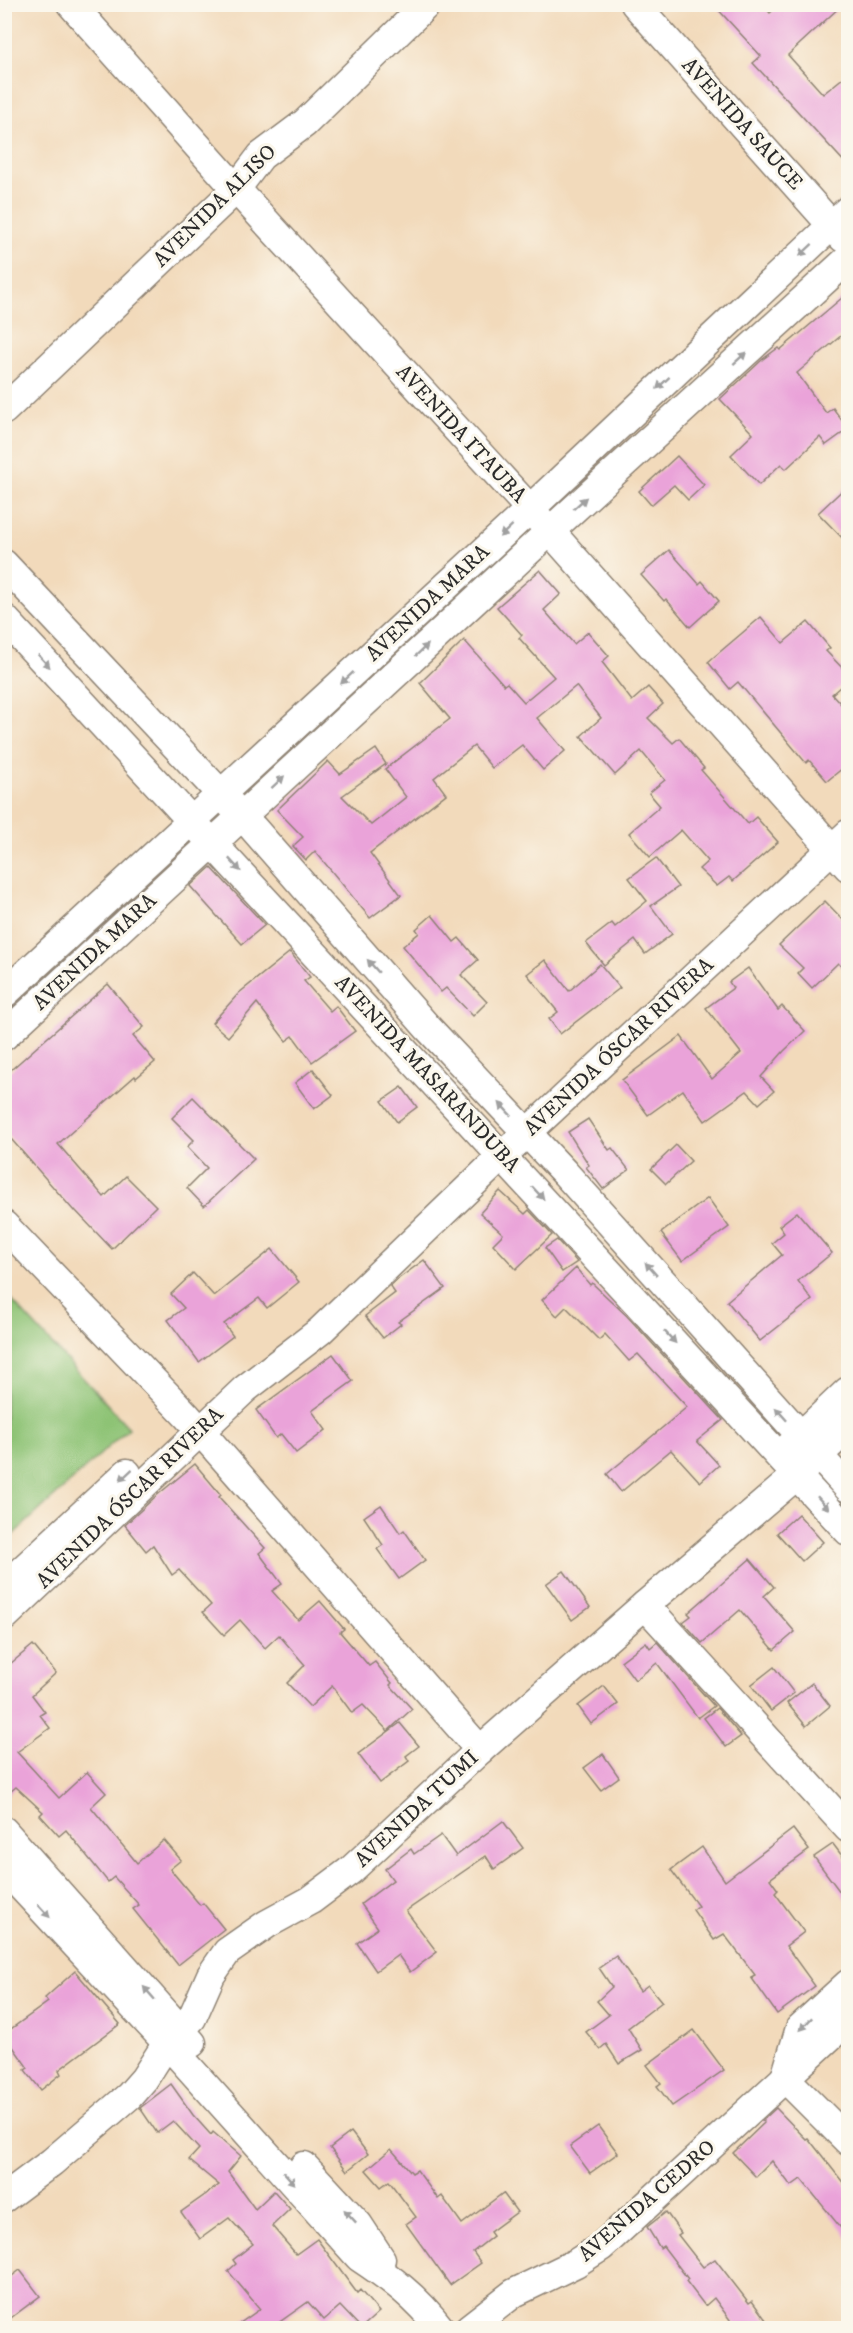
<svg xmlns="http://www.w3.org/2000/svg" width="853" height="2333" font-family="'IM FELL DW Pica',serif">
<rect width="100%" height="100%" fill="#fbf7ec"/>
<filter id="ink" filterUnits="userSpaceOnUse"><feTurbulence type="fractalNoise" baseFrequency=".0167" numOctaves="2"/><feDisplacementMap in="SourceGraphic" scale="12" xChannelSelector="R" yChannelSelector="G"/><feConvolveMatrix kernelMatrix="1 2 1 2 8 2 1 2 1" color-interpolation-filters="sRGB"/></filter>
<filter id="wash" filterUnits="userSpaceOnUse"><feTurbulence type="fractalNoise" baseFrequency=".008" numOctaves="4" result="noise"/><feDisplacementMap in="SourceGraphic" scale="24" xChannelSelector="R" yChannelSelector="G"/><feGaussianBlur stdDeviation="1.35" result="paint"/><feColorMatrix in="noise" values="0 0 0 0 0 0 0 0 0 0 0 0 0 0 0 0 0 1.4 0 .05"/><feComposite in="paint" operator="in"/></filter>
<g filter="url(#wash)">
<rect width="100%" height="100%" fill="#f2dabb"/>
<!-- green -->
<path fill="#8dc375" stroke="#5c7750" stroke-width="1.5" d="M5,1293L129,1428L5,1542Z"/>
<g id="blocks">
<!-- building -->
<g fill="#eaa3d9">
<path d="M713,4H762L770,13L780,4H843L788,55L823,94L849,73V167L753,63L761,56Z"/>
<path d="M849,292V329L797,373L826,413L833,408L848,429L826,445L820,437L786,469L781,464L759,485L731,455L753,434L720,399L763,359L778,348L780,350Z"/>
<path d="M677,456L704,485L688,500L674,485L651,505L639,491Z"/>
<path d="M849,484V545L818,513Z"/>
<path d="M669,550L699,584L702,581L719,601L690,627L666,599L664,601L641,575Z"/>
<path d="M540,570L561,594L544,610L574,644L588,632L609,656L602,662L632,701L648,687L663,704L648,718L673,743L679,738L704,768L701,770L748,824L756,817L778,842L733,881L729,877L717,886L699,869L708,861L681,830L650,857L629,833L660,806L649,793L665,780L641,751L615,775L581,736L601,718L576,686L537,718L565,751L543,770L522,745L492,768L474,746L434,778L446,794L370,853L401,895L370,918L315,851L306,860L293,846L303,837L277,810L328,761L340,774L376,749L386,764L342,796L371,825L406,797L385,769L450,719L420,683L464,640L504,685L507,683L524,702L554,677L519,638L522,635L497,607Z"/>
<path d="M761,617L783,643L808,622L830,648L826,651L849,675V679L832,694L849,713V763L827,781L809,760L806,763L738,682L730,689L708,662Z"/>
<path d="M656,858L678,887L651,906L672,934L645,954L635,940L604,965L586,943L612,923L615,927L647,901L629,878Z"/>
<path d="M211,867L265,925L242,944L190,886Z"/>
<path d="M825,901L849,926V974L838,963L812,988L798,973L803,968L779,945Z"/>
<path d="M432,915L454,942L459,938L478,960L461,975L487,1002L473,1016L446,988L441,992L403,946L419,933L416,929Z"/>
<path d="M290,952L310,977L304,981L330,1011L336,1006L355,1031L312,1062L293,1036L286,1041L257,1003L228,1037L212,1023L239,993Z"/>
<path d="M545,960L569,991L600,964L620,988L560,1034L549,1019L558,1012L527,974Z"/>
<path d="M748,968L778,1010L782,1006L805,1031L784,1051L761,1077L774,1091L759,1104L747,1091L705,1121L683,1090L648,1115L622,1080L681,1036L712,1079L741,1053L706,1008L733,988L729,982Z"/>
<path d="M108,984L144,1027L133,1036L155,1062L136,1078L135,1076L58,1144L104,1197L126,1176L156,1206L112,1249L75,1210L74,1211L4,1131V1076Z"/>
<path d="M313,1069L333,1095L314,1109L295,1083Z"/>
<path d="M402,1087L417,1107L397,1122L382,1101Z"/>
<path d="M193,1097L254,1159L204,1206L187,1188L207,1168L187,1147L194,1140L172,1118Z"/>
<path d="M588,1119L609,1150L612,1148L629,1170L603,1189L586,1167L589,1165L568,1132Z"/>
<path d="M676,1145L691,1161L666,1184L651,1169Z"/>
<path d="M500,1191L525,1214L529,1210L552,1235L516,1269L493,1244L503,1234L480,1213Z"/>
<path d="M708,1198L729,1227L682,1261L661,1233Z"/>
<path d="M797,1212L832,1253L798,1281L812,1300L760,1341L727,1301L782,1255L772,1243L784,1233L779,1226Z"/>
<path d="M557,1240L577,1262L562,1272L545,1248Z"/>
<path d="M272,1249L299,1282L267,1308L259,1298L224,1324L233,1336L199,1362L168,1320L184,1308L171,1294L193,1273L214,1296Z"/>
<path d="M424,1260L445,1288L398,1322L401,1324L383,1338L365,1316L395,1293L390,1286L398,1279Z"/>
<path d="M576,1268L590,1285L592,1283L627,1316L723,1420L697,1441L719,1465L700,1482L671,1450L621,1492L607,1474L687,1407L638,1354L629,1361L605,1334L599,1340L566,1307L557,1316L542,1300Z"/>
<path d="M333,1354L353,1381L312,1411L326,1430L296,1453L281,1434L276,1438L256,1410Z"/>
<path d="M195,1464L221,1495L219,1497L265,1548L259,1553L282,1584L272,1591L298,1620L320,1601L344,1629L340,1632L369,1666L375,1662L392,1683L390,1685L412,1709L388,1731L363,1705L352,1713L332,1686L310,1707L287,1683L305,1665L279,1635L265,1648L240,1620L224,1635L203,1612L211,1605L179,1570L172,1575L153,1545L146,1551L125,1525L155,1497Z"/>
<path d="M381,1505L400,1533L404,1530L425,1560L399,1579L377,1549L383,1545L364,1517Z"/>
<path d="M798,1514L823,1542L802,1561L777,1533Z"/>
<path d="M750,1559L774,1587L764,1596L795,1632L774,1650L740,1610L702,1643L683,1622L691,1616L688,1613Z"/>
<path d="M564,1571L590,1607L572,1620L546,1584Z"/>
<path d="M646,1642L650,1648L657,1642L714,1706L698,1718L657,1663L635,1680L621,1661Z"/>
<path d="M33,1645L56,1673L32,1695L45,1712L40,1715L50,1728L17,1752L59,1798L87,1772L106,1793L91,1807L137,1863L164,1840L181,1860L170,1869L200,1905L203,1903L224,1929L178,1965L133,1909L139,1905L114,1877L108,1882L66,1830L59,1836L40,1815L43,1812L16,1787L4,1797V1669Z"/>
<path d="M774,1667L794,1693L771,1711L751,1685Z"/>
<path d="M812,1683L830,1706L806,1726L787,1703Z"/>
<path d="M604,1686L618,1704L591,1724L578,1706Z"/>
<path d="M717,1708L741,1736L726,1747L704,1718Z"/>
<path d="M400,1723L419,1746L406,1756L409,1761L380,1783L358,1754Z"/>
<path d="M603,1754L619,1777L601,1790L584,1768Z"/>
<path d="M503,1821L523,1848L494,1869L486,1856L406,1911L437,1952L410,1972L398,1955L376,1971L357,1943L378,1928L361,1904L393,1880L385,1869L411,1849L414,1854L441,1835L456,1856Z"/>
<path d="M793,1829L809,1850L770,1879L778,1890L775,1893L804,1932L786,1946L815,1986L777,2014L751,1977L755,1975L724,1934L714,1940L693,1910L698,1906L671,1870L702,1847L725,1881Z"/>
<path d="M833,1844L849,1865V1904L814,1857Z"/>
<path d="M616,1956L640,1991L648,1985L662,2002L628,2028L642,2050L619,2064L606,2044L600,2049L586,2032L609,2015L597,2001L612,1987L599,1968Z"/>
<path d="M75,1971L120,2024L59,2070L61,2074L41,2090L25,2070L28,2068L4,2034L48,2002L45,1998Z"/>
<path d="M694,2030L724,2070L672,2106L657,2086L661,2083L647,2065Z"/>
<path d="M171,2084L193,2115L211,2135L213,2132L241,2156L228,2172L255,2209L274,2191L290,2209L272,2226L296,2254L317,2239L357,2293L360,2290L379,2312L361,2328L340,2306L324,2320L308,2302L271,2328H233L260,2309L228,2271L236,2264L233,2260L253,2244L229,2218L200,2239L181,2212L219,2185L189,2160L199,2149L173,2121L157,2133L140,2108Z"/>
<path d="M776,2108L806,2139L808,2138L849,2190V2238L801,2179L791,2186L772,2161L756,2177L733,2153L764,2123L762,2121Z"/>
<path d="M598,2126L618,2153L590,2173L570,2146Z"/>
<path d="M351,2132L368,2154L347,2171L330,2148Z"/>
<path d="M391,2149L412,2173L417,2170L438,2199L442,2196L462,2224L503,2193L517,2212L490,2232L493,2236L473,2252L481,2263L450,2285L406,2224L416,2217L389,2181L381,2187L366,2170Z"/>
<path d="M666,2212L681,2233L678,2235L703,2267L715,2259L749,2303L752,2301L772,2328H736L714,2298L705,2306L686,2281L688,2279L663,2246L660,2248L647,2227Z"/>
<path d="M20,2270L40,2296L4,2323V2282Z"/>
</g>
</g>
</g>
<g filter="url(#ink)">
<use href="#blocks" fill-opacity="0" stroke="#8e8273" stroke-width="1.5"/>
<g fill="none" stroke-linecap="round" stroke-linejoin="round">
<defs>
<g id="minor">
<path d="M71,4L236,189L550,531L848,867"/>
<path d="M635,4L843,238"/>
<path d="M4,410L236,189L261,156L305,123L427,4"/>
<path d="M4,564L253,828L428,1028L565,1173L848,1488"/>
<path d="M4,618L848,1531"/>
<path d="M4,994L530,509L848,210"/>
<path d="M4,1036L550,531L848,259"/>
<path d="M4,1225L187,1416L480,1750"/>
<path d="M787,1449L848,1391"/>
<path d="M4,1587L127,1473"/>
<path d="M645,1605L848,1828"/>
<path d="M4,1617L245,1389L320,1331L503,1155L848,834"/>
<path d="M4,1831L192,2043"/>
<path d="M4,1868L167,2043L359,2257C392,2279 416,2297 440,2328"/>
<path d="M785,2078L800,2028L848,1984"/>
<path d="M785,2078L848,2141"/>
<path d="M304,2166L358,2224L381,2259"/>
<path d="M4,2198L52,2162L129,2096L144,2079L167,2043L192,2018L211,1975L227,1952L267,1924L311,1900L351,1870L480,1750L645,1605L797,1475L848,1428"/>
<path d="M469,2328L514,2293L576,2263L601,2247L848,2020"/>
</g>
</defs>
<!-- minor casing -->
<use href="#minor" stroke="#8e8273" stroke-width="31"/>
<!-- minor -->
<use href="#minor" stroke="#fff" stroke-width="28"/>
</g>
<!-- one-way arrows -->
<defs><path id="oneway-solid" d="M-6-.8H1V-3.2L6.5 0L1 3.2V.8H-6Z" transform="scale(1.5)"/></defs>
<g fill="#a0a0a0">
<use href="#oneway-solid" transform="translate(806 250) rotate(137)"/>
<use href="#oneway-solid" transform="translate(740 358) rotate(-42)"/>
<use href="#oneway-solid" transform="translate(663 383) rotate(137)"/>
<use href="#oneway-solid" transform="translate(580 503) rotate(-42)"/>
<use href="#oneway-solid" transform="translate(506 531) rotate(137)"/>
<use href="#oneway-solid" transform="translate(422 650) rotate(-43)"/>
<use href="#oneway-solid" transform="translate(44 661) rotate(47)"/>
<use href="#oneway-solid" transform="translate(347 678) rotate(137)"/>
<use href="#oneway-solid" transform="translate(278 782) rotate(-43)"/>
<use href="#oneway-solid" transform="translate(235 865) rotate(47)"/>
<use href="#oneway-solid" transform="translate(373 966) rotate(-131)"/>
<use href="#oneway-solid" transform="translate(505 1109) rotate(-133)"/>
<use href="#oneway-solid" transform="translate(538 1193) rotate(47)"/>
<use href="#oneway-solid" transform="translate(651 1269) rotate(-132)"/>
<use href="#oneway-solid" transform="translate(670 1337) rotate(47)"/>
<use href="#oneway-solid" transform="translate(781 1414) rotate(-132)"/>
<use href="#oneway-solid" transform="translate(126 1475) rotate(137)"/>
<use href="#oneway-solid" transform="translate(823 1503) rotate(48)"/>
<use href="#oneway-solid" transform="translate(44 1911) rotate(47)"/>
<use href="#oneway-solid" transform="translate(149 1993) rotate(-131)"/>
<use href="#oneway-solid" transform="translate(806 2024) rotate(133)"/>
<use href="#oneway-solid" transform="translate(289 2178) rotate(48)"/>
<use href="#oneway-solid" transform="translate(350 2216) rotate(-133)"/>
</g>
</g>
<g text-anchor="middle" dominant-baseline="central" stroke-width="6" stroke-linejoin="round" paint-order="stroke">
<!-- street labels -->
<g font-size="21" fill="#2b2b2b" stroke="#fbf7ec">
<text transform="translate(742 124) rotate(48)">AVENIDA SAUCE</text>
<text transform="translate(215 206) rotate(-45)">AVENIDA ALISO</text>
<text transform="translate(461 434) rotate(47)">AVENIDA ITAUBA</text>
<text transform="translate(428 603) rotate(-43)">AVENIDA MARA</text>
<text transform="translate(95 952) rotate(-43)">AVENIDA MARA</text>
<text transform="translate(619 1047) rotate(-43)">AVENIDA ÓSCAR RIVERA</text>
<text transform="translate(427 1074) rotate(47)">AVENIDA MASARANDUBA</text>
<text transform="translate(130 1498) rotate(-44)">AVENIDA ÓSCAR RIVERA</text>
<text transform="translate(417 1809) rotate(-43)">AVENIDA TUMI</text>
<text transform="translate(647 2201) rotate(-41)">AVENIDA CEDRO</text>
</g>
</g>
<!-- margin -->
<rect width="853" height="2333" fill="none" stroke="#fbf7ec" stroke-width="24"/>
</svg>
